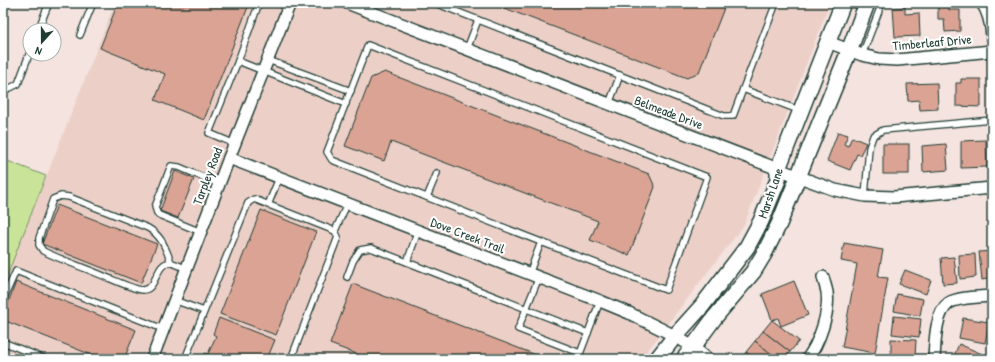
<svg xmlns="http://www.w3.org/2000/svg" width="995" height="362" font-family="'Patrick Hand',sans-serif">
<rect width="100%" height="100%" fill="#f4e3df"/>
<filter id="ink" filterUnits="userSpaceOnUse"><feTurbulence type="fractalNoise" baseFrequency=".025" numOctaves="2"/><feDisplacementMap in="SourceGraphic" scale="8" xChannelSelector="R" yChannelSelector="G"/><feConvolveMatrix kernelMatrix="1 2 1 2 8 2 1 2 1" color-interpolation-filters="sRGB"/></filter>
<g filter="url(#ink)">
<!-- built -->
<path fill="#ecd0c8" d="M115,3H830L744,225L641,359H3V286Z"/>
<!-- green -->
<path fill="#c9e399" stroke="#749066" d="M5,160L46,176L3,286V167Z"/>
<!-- building -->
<g fill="#dba394" stroke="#1f3d34">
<path d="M118,3H239L248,7L204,120L155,100L165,74L100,48Z"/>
<path d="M491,3H667L679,8L681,3H726L699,72L687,78Z"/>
<path d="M938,5H949V10H960V31L945,32L944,19H938Z"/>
<path d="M905,7V14L919,13L920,36L895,37L893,8Z"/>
<path d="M385,72L649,174L655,187L629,255L590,240L598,221L391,142L384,161L345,146L371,78Z"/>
<path d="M961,79H981V107L956,106V83H961Z"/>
<path d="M937,83L938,109L920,110L919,100L908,101L907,84Z"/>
<path d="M838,132L848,135L844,144L848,146L852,137L866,143L860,155L857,154L850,170L827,161Z"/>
<path d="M986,140L987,167L961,168V141Z"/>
<rect x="883" y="144" width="26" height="30"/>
<path d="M946,144L948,170L923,172L922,146Z"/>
<path d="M175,171L194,179L178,218L160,211Z"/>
<path d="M57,205L157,244L141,283L42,244Z"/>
<path d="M261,210L316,232L276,335L220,314Z"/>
<path d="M844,243L883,250L878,277L888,278L875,353L842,347L857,264L841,261Z"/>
<path d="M992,251V278L982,280L979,252Z"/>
<path d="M975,254L976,277L960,279L959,255Z"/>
<path d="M954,257L957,283L943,284L941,258Z"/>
<path d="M905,270L931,280L926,294L899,284Z"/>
<path d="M794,281L808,315L781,326L778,318L772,320L762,294Z"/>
<path d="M16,282L136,330L124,359H102L3,320V316Z"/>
<path d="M353,284L544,358V359H370L330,344Z"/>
<path d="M897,294L923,299L920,316L894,311Z"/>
<path d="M894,316L921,319L919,337L892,334Z"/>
<path d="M219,318L275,340L267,359H203L205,353L208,354L216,336L213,334Z"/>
<path d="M963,318L989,322L985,343L959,338Z"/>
<path d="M772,320L799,341L790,352L763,331Z"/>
<path d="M763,331L790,352L785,359H778L755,341Z"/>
<path d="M891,339L916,340L915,357L891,356Z"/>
<path d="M755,341L778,359H755L746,352Z"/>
<path d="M959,344L982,354L979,359H956L953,358Z"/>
<path d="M746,352L755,359H741Z"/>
</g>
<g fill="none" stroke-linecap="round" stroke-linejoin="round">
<defs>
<g id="lane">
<path d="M435,3L724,116H733L743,89L801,111"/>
<path d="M38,30L49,3"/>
<path d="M80,35L93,3"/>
<path d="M467,49L478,20"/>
<path d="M862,55L882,3"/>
<path d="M268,60L351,91"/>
<path d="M238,61L259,3"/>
<path d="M3,88L8,89L18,84L30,52"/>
<path d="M743,89L776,3"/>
<path d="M609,104L620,75"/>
<path d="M235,144L209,133L238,61L346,104"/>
<path d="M865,196L869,148L873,136L883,130L992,120"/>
<path d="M427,197L437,173"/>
<path d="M268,205L279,178"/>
<path d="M335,231L347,204"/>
<path d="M201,232L159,215L157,213L155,207L170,168L171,166L179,167L219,184"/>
<path d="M171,262C165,248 163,237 148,228L69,197L61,196L53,199L39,238V245L43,251C64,261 85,268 106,277C114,280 135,290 143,290C158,290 155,260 172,263C177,264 182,267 186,269"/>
<path d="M407,262L418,231"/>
<path d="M529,274L541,242L332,160L327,152L368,45L707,177L666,290L541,242"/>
<path d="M347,277L353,261L360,250L371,248L588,333"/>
<path d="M539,277L518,329L580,353"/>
<path d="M3,300L16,271L163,329"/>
<path d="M174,300L204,311"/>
<path d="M3,342L45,359"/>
<path d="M185,359L248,203L254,199L335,231L338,237L291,359"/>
<path d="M578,359L600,301"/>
</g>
<g id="street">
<path d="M347,3L778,169L835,190L865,196L894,197L992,188"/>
<path d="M982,3C989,13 991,24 992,36"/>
<path d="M828,42L862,55L879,59L897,60L992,51"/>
<path d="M229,158L600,301L629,313L675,336L693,347L708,359"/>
<path d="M152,359L229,158L290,3"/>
<path d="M807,359C819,344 830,312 827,292C826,287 824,282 823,277"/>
<path d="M934,359C935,343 935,313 949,303C958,297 981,297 992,296"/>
</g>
<g id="secondary">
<path d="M657,359L675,336L702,306L747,247L761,221L778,180V169L843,3"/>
<path d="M684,359L715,317L753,272L764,254L779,224L849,51L867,3"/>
</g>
</defs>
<!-- lane casing -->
<use href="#lane" stroke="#1f3d34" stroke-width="8"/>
<!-- street casing -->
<use href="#street" stroke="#1f3d34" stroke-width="14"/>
<!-- secondary casing -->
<use href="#secondary" stroke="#1f3d34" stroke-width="18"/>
<!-- lane -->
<use href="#lane" stroke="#fff" stroke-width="5.5"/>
<!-- street -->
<use href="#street" stroke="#fff" stroke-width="11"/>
<!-- secondary -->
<use href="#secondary" stroke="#fff" stroke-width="15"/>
</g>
</g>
<g text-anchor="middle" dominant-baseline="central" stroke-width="4" stroke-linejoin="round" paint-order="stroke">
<!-- street labels -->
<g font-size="13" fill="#1f3d34" stroke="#fff">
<text transform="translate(932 42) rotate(-5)">Timberleaf Drive</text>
<text transform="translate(669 112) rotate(21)">Belmeade Drive</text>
<text transform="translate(207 176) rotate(-69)">Tarpley Road</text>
<text transform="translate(770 193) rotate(-71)">Marsh Lane</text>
<text transform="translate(468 235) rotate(21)">Dove Creek Trail</text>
</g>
</g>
<!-- margin -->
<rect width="995" height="362" fill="none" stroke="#fff" stroke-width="16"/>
<rect x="8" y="8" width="979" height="346" fill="none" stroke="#1f3d34" stroke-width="1.5" filter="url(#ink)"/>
<!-- north arrow -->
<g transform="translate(42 42) rotate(201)"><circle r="19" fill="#ffffff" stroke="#a5b1ae"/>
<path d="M0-3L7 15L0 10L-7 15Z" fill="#1f3d34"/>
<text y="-6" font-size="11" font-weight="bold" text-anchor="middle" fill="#1f3d34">N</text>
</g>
</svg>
